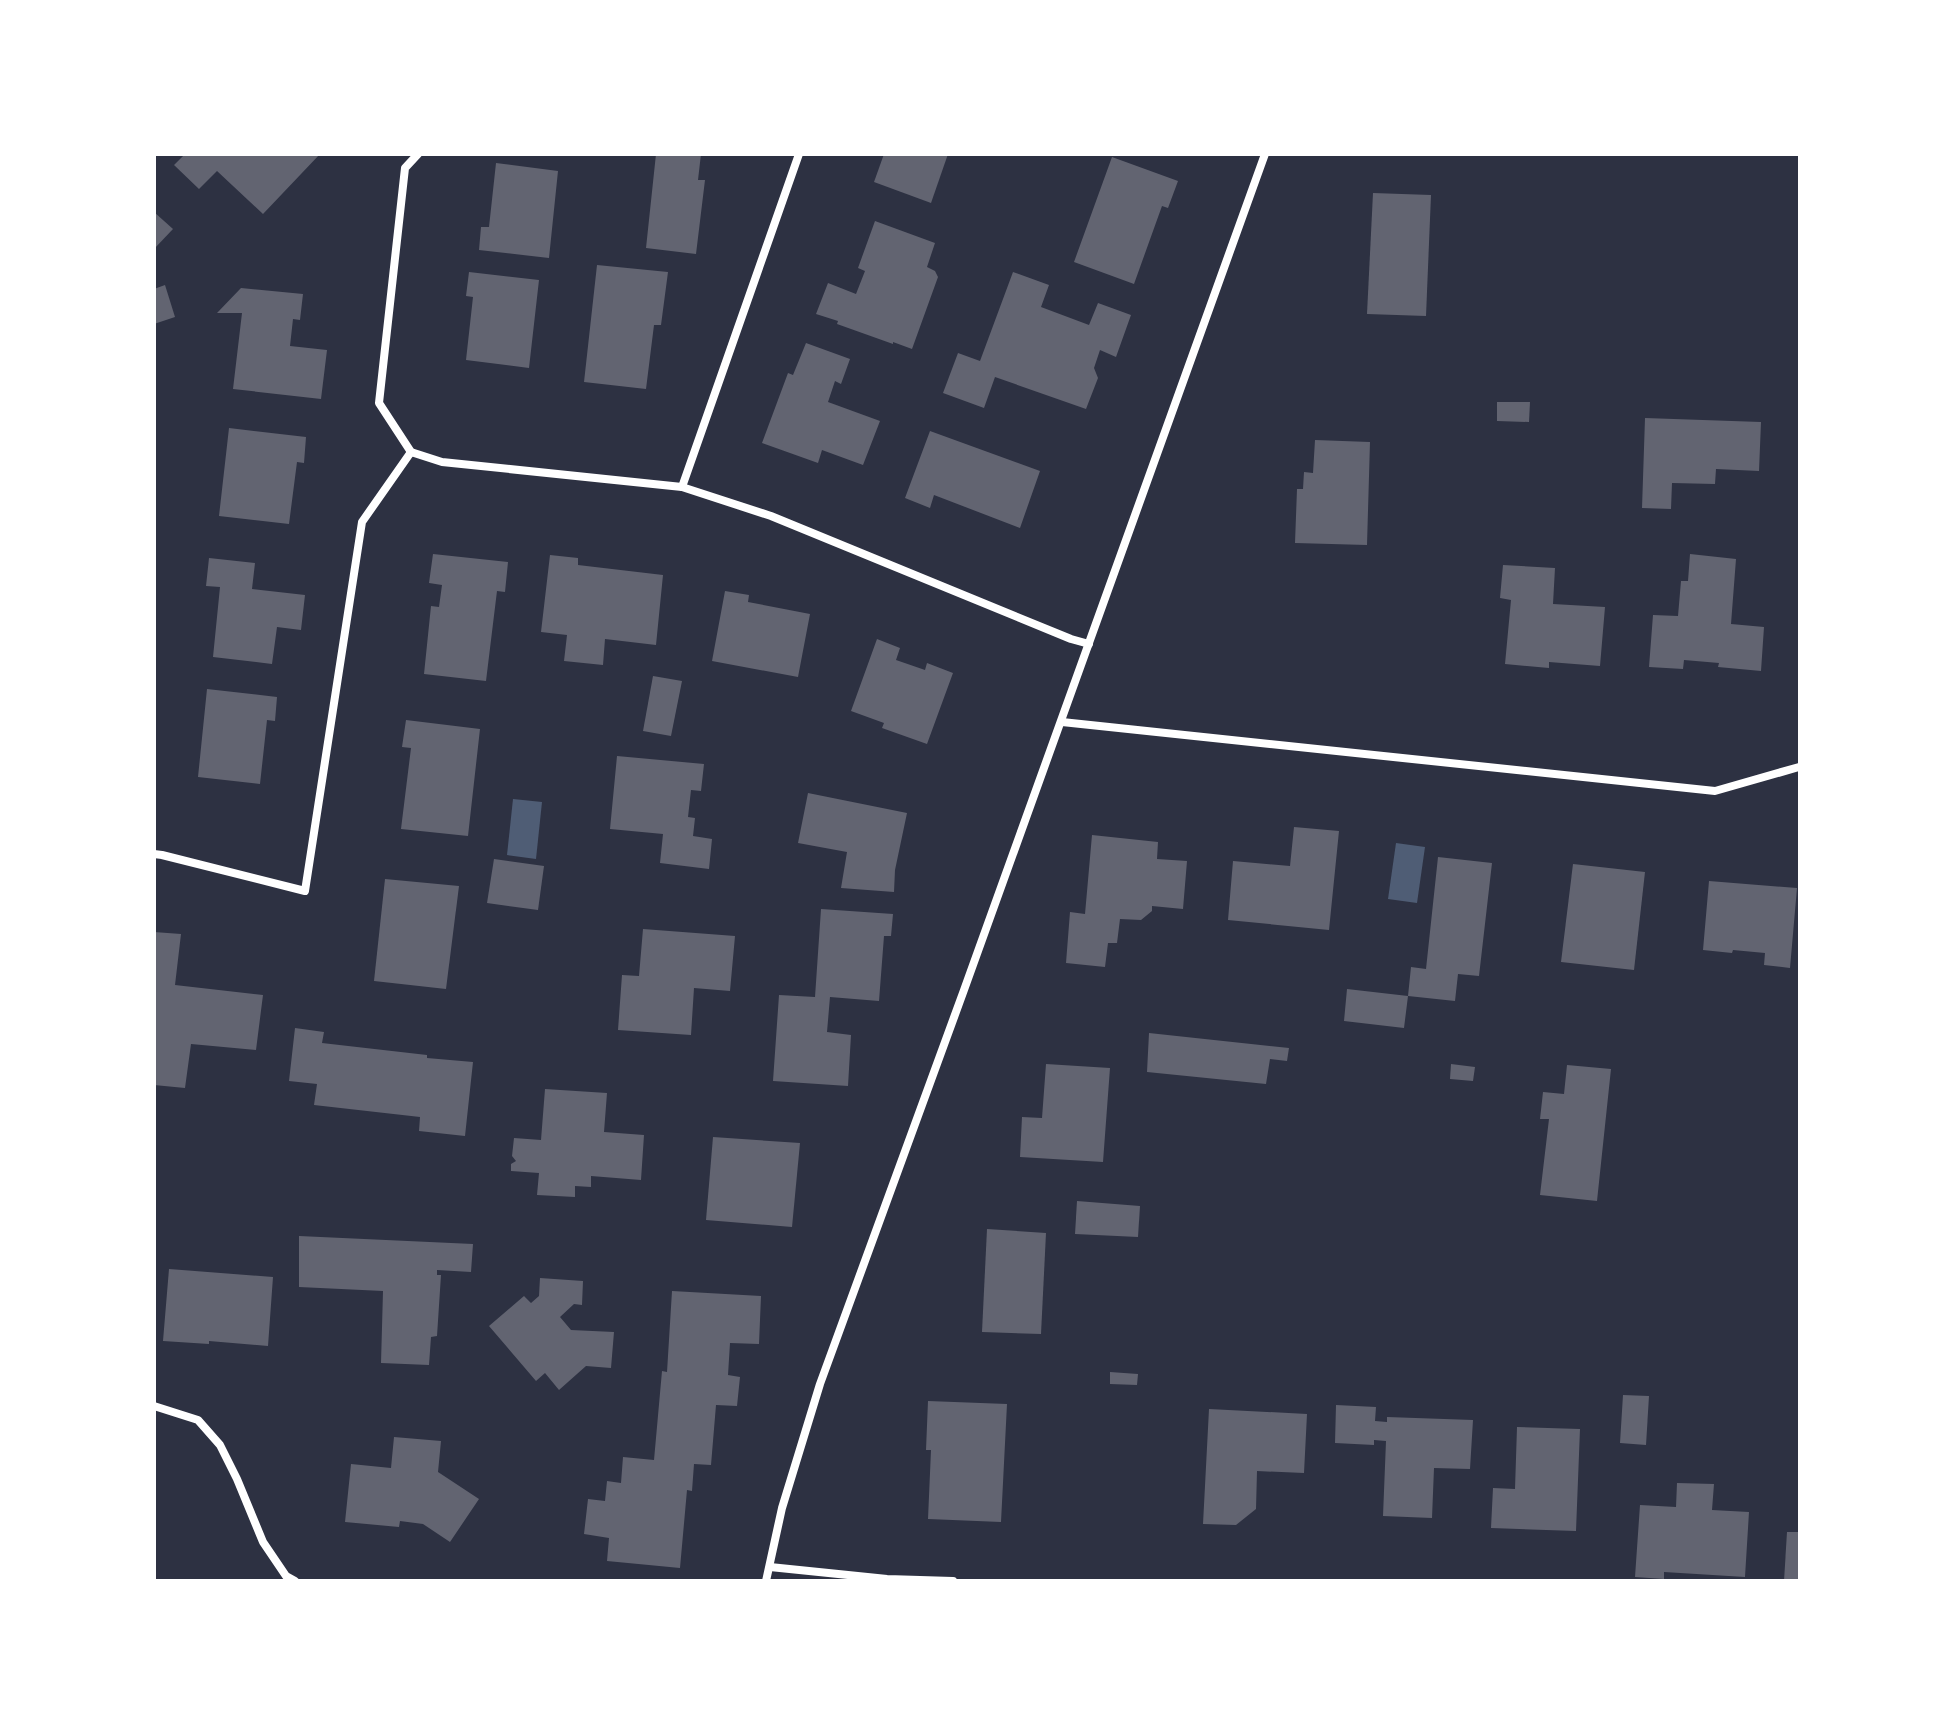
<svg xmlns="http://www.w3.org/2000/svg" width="1954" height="1735" font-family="'Public Sans',sans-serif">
<rect width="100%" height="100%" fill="#2d3142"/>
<!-- water -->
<g fill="#4f5d75">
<path d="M513,799L542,802L536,859L507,855Z"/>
<path d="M1396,843L1425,847L1417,903L1388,899Z"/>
</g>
<!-- building -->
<g fill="#626471">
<path d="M185,154H320L263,214L217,171L199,189L174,165Z"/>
<path d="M656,154H701L698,180H705L696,254L646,248Z"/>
<path d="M884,154H948L931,203L874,182Z"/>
<path d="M1112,157L1178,181L1168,208L1162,206L1134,284L1074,262Z"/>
<path d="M496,163L558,171L549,258L479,250L481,227H489Z"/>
<path d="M1373,193L1431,195L1426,316L1367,314Z"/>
<path d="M154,212L173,229L154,249Z"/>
<path d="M875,221L935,243L927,267L935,271L938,277L912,349L893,342V344L837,324L838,321L816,314L828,283L856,294L865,271L858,268Z"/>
<path d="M597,265L668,272L661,325H654L646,389L584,382Z"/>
<path d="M469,272L539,280L529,368L466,360L473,297L466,296Z"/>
<path d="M1013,272L1049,285L1041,307L1089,325L1098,303L1131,315L1116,357L1100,350L1094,368L1098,378L1086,409L995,377L984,408L943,393L958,353L980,361Z"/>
<path d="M165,285L175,317L154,324V289Z"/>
<path d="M241,288L303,294L300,320L293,319L290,346L327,350L321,399L233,389L242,313H217Z"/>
<path d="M806,343L850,359L841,384L835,381L828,402L880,421L863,465L822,450L818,463L762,443L788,373L793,375Z"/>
<path d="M1497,402H1530L1529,422L1497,421Z"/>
<path d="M1645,418L1761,422L1759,471L1716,469L1715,484L1672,483L1671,509L1642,508Z"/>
<path d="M229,428L306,437L304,463L297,462L289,524L219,516Z"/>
<path d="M930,431L1040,471L1020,528L934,495L930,508L905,498Z"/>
<path d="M1315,440L1370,442L1367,545L1295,543L1297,489H1303L1304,472L1313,473Z"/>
<path d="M433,554L508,562L505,592L497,591L486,681L424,674L431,606L439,607L442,585L429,583Z"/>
<path d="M1690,554L1736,559L1731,624L1764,627L1761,671L1718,667L1719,663L1684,660L1683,669L1649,667L1653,615L1678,616L1681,581H1688Z"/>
<path d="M550,555L578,558V565L663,575L656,645L605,639L603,665L564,661L567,635L541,632Z"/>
<path d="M209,558L255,563L252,589L305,595L301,630L277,627L272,664L213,657L220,587L206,586Z"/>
<path d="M1503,565L1555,568L1553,604L1605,607L1600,666L1549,662V668L1505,664L1511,600L1500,598Z"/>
<path d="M725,591L749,595L748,602L810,614L798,677L712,661Z"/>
<path d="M877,639L900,648L896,660L925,670L927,663L953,673L927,744L882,728L884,723L851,711Z"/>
<path d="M653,676L682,681L671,736L643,731Z"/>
<path d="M207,689L277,697L275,721L267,720L260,784L198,777Z"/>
<path d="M406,720L480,729L468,836L401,829L411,748L402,747Z"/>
<path d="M617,756L704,764L701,791L691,790L688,817L695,818L693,836L712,839L709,869L660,863L663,834L610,829Z"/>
<path d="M808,793L907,813L895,870L894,892L841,888L847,852L798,843Z"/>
<path d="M1294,827L1339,831L1329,930L1228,920L1233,861L1290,866Z"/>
<path d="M1092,835L1158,842L1157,859L1187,861L1183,909L1152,906V911L1141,920L1120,919L1117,943H1108L1105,967L1066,963L1070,912L1085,914Z"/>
<path d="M1438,857L1492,863L1479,976L1458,974L1455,1001L1408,996L1404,1028L1344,1021L1347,989L1408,996L1411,967L1426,969Z"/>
<path d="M494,859L544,866L538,910L487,903Z"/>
<path d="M1573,864L1645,872L1634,970L1561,962Z"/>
<path d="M385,879L459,886L446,989L374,981Z"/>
<path d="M1709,881L1797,888L1790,968L1764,965L1765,953L1733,950L1732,953L1703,950Z"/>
<path d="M821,909L893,914L891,936H884L879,1001L830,997L827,1032L851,1035L848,1086L773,1081L779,995L815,997Z"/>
<path d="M643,929L735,936L730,991L694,988L691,1035L618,1030L622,975L639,976Z"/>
<path d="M154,932L181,934L175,985L263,995L256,1050L191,1044L185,1088L154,1085Z"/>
<path d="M295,1028L324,1032L322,1043L427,1055V1058L473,1062L465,1136L419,1131L420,1117L314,1105L317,1084L289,1081Z"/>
<path d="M1149,1033L1289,1048L1287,1061L1270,1059L1266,1084L1147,1072Z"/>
<path d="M1046,1064L1110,1068L1103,1162L1020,1157L1022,1117L1042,1118Z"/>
<path d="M1451,1064L1475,1067L1473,1081L1450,1079Z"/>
<path d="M1567,1065L1611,1069L1597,1201L1540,1195L1549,1119H1540L1543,1092L1564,1094Z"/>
<path d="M545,1089L607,1093L604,1132L644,1135L641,1180L591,1176V1187L575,1186V1197L537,1195L539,1173L511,1171V1164L516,1161L512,1156L514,1138L541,1140Z"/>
<path d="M713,1137L800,1143L792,1227L706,1220Z"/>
<path d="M1077,1201L1140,1206L1138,1237L1075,1234Z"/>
<path d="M987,1229L1046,1233L1041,1334L982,1332Z"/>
<path d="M299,1236L473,1244L471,1272L437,1270V1275H441L437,1336L431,1337L429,1365L381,1363L383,1291L299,1287Z"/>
<path d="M169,1269L273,1277L268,1346L209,1341V1344L163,1341Z"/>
<path d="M540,1278L583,1281L582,1305L574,1304L560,1317L571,1330L614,1332L611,1368L586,1366L559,1390L545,1373L536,1381L489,1326L524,1296L531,1303L539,1296Z"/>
<path d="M672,1291L761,1296L759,1344L730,1343L728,1375L740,1377L737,1406L716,1405L711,1465L694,1464L692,1491L687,1490L680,1568L607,1561L609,1538L584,1534L588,1499L605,1501L607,1481L621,1483L623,1457L654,1460L662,1371L667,1372Z"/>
<path d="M1110,1372L1138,1374L1137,1385L1110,1384Z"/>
<path d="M1623,1395L1649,1396L1646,1445L1620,1443Z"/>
<path d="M928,1401L1007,1404L1001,1522L928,1519L931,1450H926Z"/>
<path d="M1336,1405L1376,1407L1375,1421L1387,1422V1417L1473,1420L1470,1469L1434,1468L1432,1518L1383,1516L1386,1441L1374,1440V1445L1335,1443Z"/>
<path d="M1209,1409L1307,1414L1304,1473L1257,1471L1256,1509L1236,1525L1203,1524Z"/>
<path d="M1517,1427L1580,1429L1576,1531L1491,1528L1493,1488L1515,1489Z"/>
<path d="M394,1437L441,1441L438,1472L479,1499L450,1542L423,1524L400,1521L399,1527L345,1522L351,1464L391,1468Z"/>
<path d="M1677,1483L1714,1484L1712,1510L1749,1512L1745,1577L1664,1572V1579L1635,1577L1640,1505L1676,1507Z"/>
<path d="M1787,1532H1800V1581H1784Z"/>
</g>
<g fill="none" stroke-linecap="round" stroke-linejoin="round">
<!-- minor -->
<g stroke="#fff" stroke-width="8">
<path d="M418,154L405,168L379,403L411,452L442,462L682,487L771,516L1071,639L1089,644"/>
<path d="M682,487L799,154"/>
<path d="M1062,722L1715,791L1799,767"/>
<path d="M154,854L162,855L305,891L362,522L411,452"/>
<path d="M154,1406L198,1420L220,1445L237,1479L263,1542L286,1576L295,1581"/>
<path d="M770,1567L887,1579L953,1581"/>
<path d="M766,1581L782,1508L820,1384L964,990L1265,154"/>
</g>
</g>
<!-- border -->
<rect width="1954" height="1735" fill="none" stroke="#ffffff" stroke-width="312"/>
</svg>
